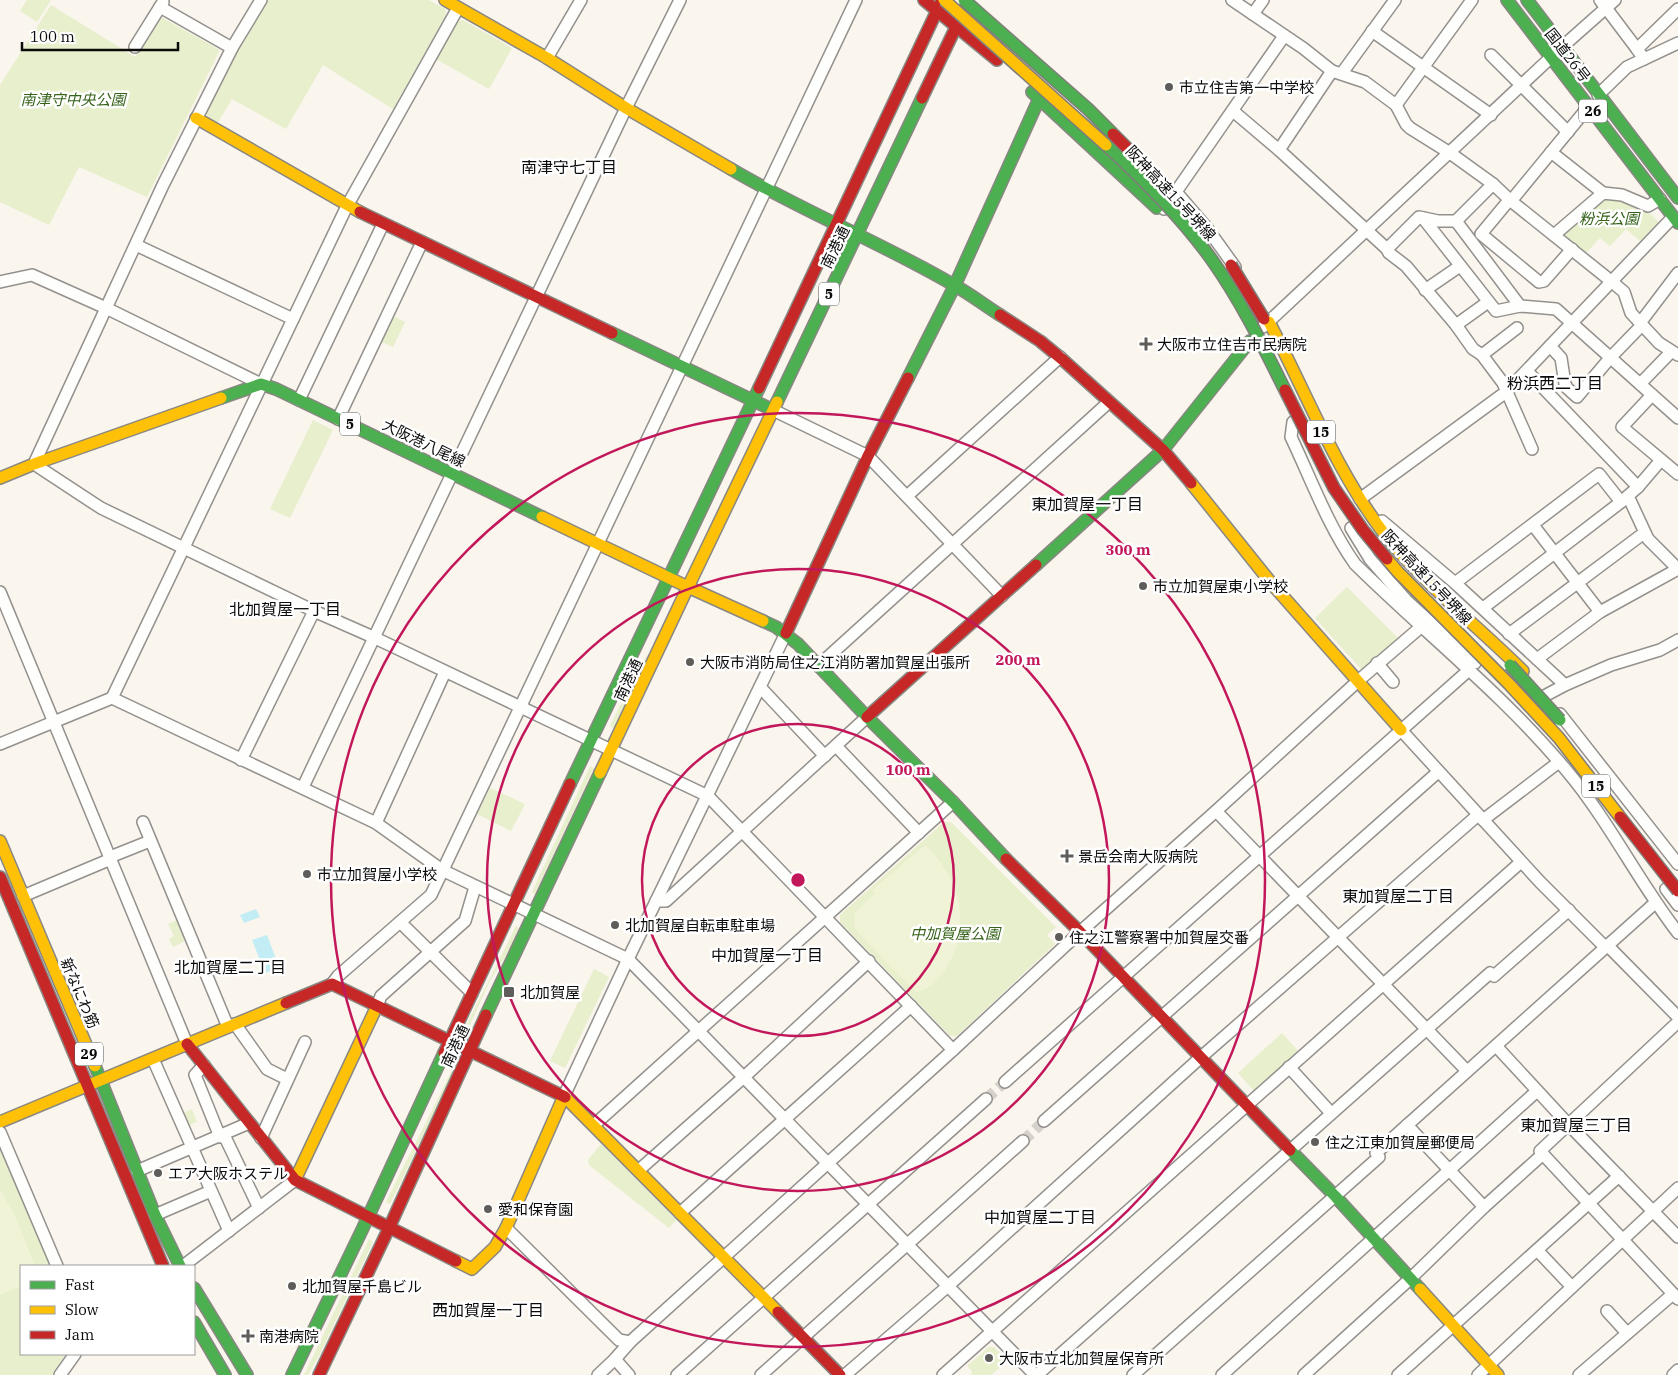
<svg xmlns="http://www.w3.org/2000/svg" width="1678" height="1375" font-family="'IBM Plex Serif','Noto Sans JP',serif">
<rect width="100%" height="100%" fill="#faf5ed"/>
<!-- green -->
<g fill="#e7efcc">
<path d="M27,0H51L37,22L20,11Z"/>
<path d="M268,0H429L445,9L446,15L393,109L323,65L286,129L232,99L217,124L208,118L206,112L237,52Z"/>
<path d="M51,5L135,57L159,16L220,50L147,197L79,167L49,225L0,202V85Z"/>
<path d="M463,20L512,48L489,89L436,59L457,22Z"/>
<path d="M1605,195C1627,199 1646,206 1660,224L1641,242L1626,229L1610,246L1600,238L1585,254L1563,237V232Z"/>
<path d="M393,316L405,322L393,347L380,341Z"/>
<path d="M313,420L333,430L290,518L270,509Z"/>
<path d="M1347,587L1398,638L1362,670L1315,618Z"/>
<path d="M648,653L614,729L610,726L632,680Z"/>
<path d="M590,766L594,768L535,894L532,892Z"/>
<path d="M490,788L525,804L511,831L477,814Z"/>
<path d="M944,822H951L1056,927L1047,935L1055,944L957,1036H950L840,922V915Z"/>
<path d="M179,919L187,940L173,947L169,939L174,936L168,924Z"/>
<path d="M516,926L519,928L510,949L491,979L470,1025L467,1024Z"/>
<path d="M594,969L609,977L565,1068L550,1061Z"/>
<path d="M1282,1033L1299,1052L1255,1092L1238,1073Z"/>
<path d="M451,1072L454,1073L390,1204L386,1202C407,1158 430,1116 451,1072Z"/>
<path d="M192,1109L197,1122L186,1126L181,1114Z"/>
<path d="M601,1144L676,1220L669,1228L589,1165L588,1160Z"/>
<path d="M0,1146L50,1266H21V1354H66L52,1375H0Z"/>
<path d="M369,1239L373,1242L319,1356L308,1375H304Z"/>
<path d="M989,1347H994L1008,1361L991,1375H972L971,1373L972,1371L967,1366Z"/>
</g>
<!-- pitch -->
<g fill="#f1f3d6">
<path d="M925,845C961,877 973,929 945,970C937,980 929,991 916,992L863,938L854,927L855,912L875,894L872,890Z"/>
<path d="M0,1190L16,1217L35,1266H21V1286L0,1295Z"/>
</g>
<!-- water -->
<g fill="#c3edf5">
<path d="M256,909L260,917L244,923L240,915Z"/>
<path d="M267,935L279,967L265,973L252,940Z"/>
</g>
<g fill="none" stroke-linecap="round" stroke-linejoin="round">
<!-- street-tunnel -->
<g stroke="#d6d2cb" stroke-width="11" stroke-dasharray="11 5.5" stroke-linecap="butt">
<path d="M986,1099L1005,1082"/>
<path d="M1023,1141L1044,1121"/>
</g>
<defs>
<g id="street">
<path d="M261,0L232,48L163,185L34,464L101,508L314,611L373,637L708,796L953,1050"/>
<path d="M1232,0L1303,48L1332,71L1365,82L1396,105L1406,124L1410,128L1450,153L1493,184L1511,201L1611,281L1624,292L1631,313L1659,343L1678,355"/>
<path d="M1600,0L1637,49"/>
<path d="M160,7L232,48"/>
<path d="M1253,14L1263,0"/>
<path d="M1372,31L1491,115"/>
<path d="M135,47L163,2"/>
<path d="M1491,55L1568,132"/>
<path d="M547,58L581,0"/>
<path d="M1644,59L1637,49L1678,9"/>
<path d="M1342,73L1395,0"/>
<path d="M1598,95L1627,67L1678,43"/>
<path d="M1396,105L1472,0"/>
<path d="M1233,111L1279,150L1387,249L1389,253L1406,266L1456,325L1473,349L1482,355L1503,383L1532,449"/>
<path d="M1279,150L1332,71"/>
<path d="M1551,152L1603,193"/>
<path d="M1177,193L1207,228L1235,267"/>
<path d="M1510,199L1481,234L1539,282L1544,281L1572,249"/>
<path d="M1511,201L1589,106"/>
<path d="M1164,209L1284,36"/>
<path d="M1423,218L1496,311L1520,306L1556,309L1678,418"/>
<path d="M1456,221L1520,306"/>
<path d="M1554,235L1603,193L1622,195L1648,206L1660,199"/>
<path d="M136,245L293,319"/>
<path d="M1387,249L1419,217L1438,221H1456L1493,184"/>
<path d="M0,282L32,275L106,308L261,384"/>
<path d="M1425,290L1460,266"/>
<path d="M1640,323L1678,273"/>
<path d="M1456,325L1488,302"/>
<path d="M1263,327L1562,47L1615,0"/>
<path d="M1550,346L1561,358L1565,384L1567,388L1577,397L1610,358L1642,325"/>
<path d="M1482,355L1517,328"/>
<path d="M1527,371L1638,487"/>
<path d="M1640,384L1671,352"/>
<path d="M1652,395L1622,427L1678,474"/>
<path d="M299,400L383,224"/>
<path d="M773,410L868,456L1002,596"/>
<path d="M338,419L422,242"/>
<path d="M1293,422L1291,437C1311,479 1328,526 1355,564C1425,633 1504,695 1567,771C1609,821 1638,881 1678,933"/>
<path d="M907,496L1060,357"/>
<path d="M1628,496L1648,539L1678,569"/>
<path d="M1360,499L1506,392L1673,217"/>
<path d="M1382,521L1455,583L1565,685"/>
<path d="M1533,525L1600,612"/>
<path d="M1351,528L1370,559L1406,600L1475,663"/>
<path d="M1455,583L1599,474L1621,502L1638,487L1661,460"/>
<path d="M0,592L187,1044"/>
<path d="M1483,608L1621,502"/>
<path d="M1509,634L1644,533"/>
<path d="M1537,659L1600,612L1678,569"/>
<path d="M1377,663L1393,682"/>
<path d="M818,666L1109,402"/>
<path d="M760,687L825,756"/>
<path d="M112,698L376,823L442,870L628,959L1035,1375"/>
<path d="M1537,700L1565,685L1611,665L1660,650L1678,640"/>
<path d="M1560,714L1678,864"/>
<path d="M1401,730L1540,882L1602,944L1608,946L1678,1017"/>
<path d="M0,744L112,698L347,206L458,8"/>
<path d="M836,746L919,833"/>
<path d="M241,760L314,611"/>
<path d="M303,787L626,108L680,0"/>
<path d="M1216,811L1467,1071"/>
<path d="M1483,820L1559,762"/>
<path d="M143,822L228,1027"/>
<path d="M376,823L445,672"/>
<path d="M110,857L150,841"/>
<path d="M1666,889L1678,905"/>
<path d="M23,896L111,859"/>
<path d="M656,901H666L867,717"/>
<path d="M400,922L472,993"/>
<path d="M332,984L338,976L431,895L856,0"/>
<path d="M377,1006L381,996L465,921L475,887"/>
<path d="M1678,1022L1540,1151L1678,1299"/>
<path d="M235,1024L267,1069L287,1079"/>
<path d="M1496,1046L1569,1125L1678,1237"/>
<path d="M153,1059L229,1231"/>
<path d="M204,1065L195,1075L220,1137"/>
<path d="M1289,1067L1331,1113"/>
<path d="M1005,1082L1469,670"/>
<path d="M564,1096L628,959L786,633"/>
<path d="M1044,1121L1438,772"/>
<path d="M594,1125L953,802"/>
<path d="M1407,1125L1484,1207"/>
<path d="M0,1132L57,1266"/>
<path d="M224,1135L259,1208"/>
<path d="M261,1138L305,1042"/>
<path d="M639,1170L744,1077L869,961"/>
<path d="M137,1171L249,1123"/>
<path d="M680,1213L911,1006"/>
<path d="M155,1215L211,1191"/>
<path d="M506,1228L619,1340L630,1342"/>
<path d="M1537,1250L1572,1287"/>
<path d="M183,1266L295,1180"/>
<path d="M1607,1311L1627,1333"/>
<path d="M615,1359L629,1375"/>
<path d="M60,1375L75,1354"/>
<path d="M598,1375L615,1359L630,1342L953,1050L1080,932L1216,811L1358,681L1422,626"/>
<path d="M677,1375L986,1099"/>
<path d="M761,1375L1023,1141"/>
<path d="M845,1375L948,1286L1200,1058L1478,815"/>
<path d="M943,1375L1521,862"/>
<path d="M1037,1375L1490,973L1494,976L1569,910"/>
<path d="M1133,1375L1379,1157L1376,1153L1655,903"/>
<path d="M1222,1375L1537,1091"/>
<path d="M1304,1375L1410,1279L1484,1207L1543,1154"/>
<path d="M1398,1375L1619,1176"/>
<path d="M1478,1375L1678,1188"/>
<path d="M1579,1375L1673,1294"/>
<path d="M1673,1375L1678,1370"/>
</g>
<g id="fast">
<path d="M1507,0L1678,223"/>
<path d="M1527,0L1678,198"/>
<path d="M1032,92L1157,208"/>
<path d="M731,169C802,211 880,242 952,284C969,293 984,305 1000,315"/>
<path d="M612,333L773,410"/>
<path d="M908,378L955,285L1039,99"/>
<path d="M221,398L261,384L276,389L542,517"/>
<path d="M777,402L922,98"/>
<path d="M1036,565L1163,450L1250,341"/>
<path d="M669,577L759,388"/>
<path d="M763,621L776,627L798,644L867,717L953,802L1006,859"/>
<path d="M570,784L669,577"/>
<path d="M486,1015L600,773"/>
<path d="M95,1066L155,1215L180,1266"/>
<path d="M1290,1150L1335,1196L1420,1289"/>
<path d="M194,1288L247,1375"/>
<path d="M194,1322L225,1375"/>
<path d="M292,1375L362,1230L444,1053"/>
</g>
<g id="slow">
<path d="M445,0L547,58L626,108L731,169"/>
<path d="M196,118L360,212"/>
<path d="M1269,322C1306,392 1335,469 1383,532C1423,584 1477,625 1523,671"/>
<path d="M0,478L34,464L221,398"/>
<path d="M1191,483L1272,584L1401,730"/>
<path d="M542,517L688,587L777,402"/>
<path d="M600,773L688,587L763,621"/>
<path d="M0,841L95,1066"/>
<path d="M565,1097L778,1312"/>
<path d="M0,1122L286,1003"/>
<path d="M295,1180L377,1006"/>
<path d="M456,1261L472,1269L495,1247L506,1228L564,1096"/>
<path d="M1420,1289L1498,1375"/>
</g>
<g id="jam">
<path d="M924,0L997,60"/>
<path d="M922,98L967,4"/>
<path d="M360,212L612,333"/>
<path d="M1000,315L1040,341L1063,360L1163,450L1191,483"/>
<path d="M759,388L942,0"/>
<path d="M786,633L868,456L908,378"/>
<path d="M867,717L1036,565"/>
<path d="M1006,859L1080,932L1290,1150"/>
<path d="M0,877L163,1266"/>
<path d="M286,1003L332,984L565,1097"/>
<path d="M187,1044L295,1180L456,1261"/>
<path d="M444,1053L570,784"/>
<path d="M778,1312L840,1375"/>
<path d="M319,1375L389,1228L486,1015"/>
</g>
</defs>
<!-- street casing -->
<use href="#street" stroke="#93908d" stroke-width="14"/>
<!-- fast casing -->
<use href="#fast" stroke="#898783" stroke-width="14"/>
<!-- slow casing -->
<use href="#slow" stroke="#898783" stroke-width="14"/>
<!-- jam casing -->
<use href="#jam" stroke="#898783" stroke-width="14"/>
<!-- street -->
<use href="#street" stroke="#fefefc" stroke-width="11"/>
<!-- fast -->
<use href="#fast" stroke="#4caf50" stroke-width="11"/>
<!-- slow -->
<use href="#slow" stroke="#ffc107" stroke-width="11"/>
<!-- jam -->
<use href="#jam" stroke="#c62828" stroke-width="11"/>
<defs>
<g id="fast-bridge">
<path d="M964,0L1088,109L1113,134"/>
<path d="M1106,145C1143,179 1183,219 1212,260C1241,301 1263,346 1285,390"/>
<path d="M1510,665L1560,720"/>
</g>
<g id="slow-bridge">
<path d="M944,0L1106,145"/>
<path d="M1387,559L1398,572L1509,684L1559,738L1620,817"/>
</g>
<g id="jam-bridge">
<path d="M1113,134L1168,189"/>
<path d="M1231,265L1264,319"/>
<path d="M1285,390L1334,488L1363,530L1387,559"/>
<path d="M1620,817L1678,891"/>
</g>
</defs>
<!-- fast-bridge casing -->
<use href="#fast-bridge" stroke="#807e7a" stroke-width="14" stroke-linecap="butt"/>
<!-- slow-bridge casing -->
<use href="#slow-bridge" stroke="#807e7a" stroke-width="14" stroke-linecap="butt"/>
<!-- jam-bridge casing -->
<use href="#jam-bridge" stroke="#807e7a" stroke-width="14" stroke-linecap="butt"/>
<!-- fast-bridge -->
<use href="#fast-bridge" stroke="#4caf50" stroke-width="11"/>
<!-- slow-bridge -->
<use href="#slow-bridge" stroke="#ffc107" stroke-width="11"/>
<!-- jam-bridge -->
<use href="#jam-bridge" stroke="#c62828" stroke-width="11"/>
</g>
<!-- distance rings -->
<g fill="none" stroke="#c2185b" stroke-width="2.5">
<circle cx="798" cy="880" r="156"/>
<circle cx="798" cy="880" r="311"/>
<circle cx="798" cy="880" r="467"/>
</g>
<!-- markers -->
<g fill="#5f5d5a" stroke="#fff" stroke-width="2">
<circle cx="1169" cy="87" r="5"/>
<path d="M1143.5 336.5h5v5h5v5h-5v5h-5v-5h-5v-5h5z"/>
<circle cx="1143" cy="586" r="5"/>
<circle cx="690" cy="662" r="5"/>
<path d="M1064.5 848.5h5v5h5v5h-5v5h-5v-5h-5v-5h5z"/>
<circle cx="307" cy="874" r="5"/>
<circle cx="615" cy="925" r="5"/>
<circle cx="1059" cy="937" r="5"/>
<rect x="503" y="986" width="12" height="12" rx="2.5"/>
<circle cx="1315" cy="1142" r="5"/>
<circle cx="158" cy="1173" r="5"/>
<circle cx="488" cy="1209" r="5"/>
<circle cx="292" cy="1286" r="5"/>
<path d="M245.5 1328.5h5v5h5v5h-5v5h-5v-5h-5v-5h5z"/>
<circle cx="989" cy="1358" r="5"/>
</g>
<g text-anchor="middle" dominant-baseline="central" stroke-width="5" stroke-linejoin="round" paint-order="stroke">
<!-- shield labels -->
<g fill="#fff" stroke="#545454" stroke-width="1">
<rect x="1579" y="99.5" width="28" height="23" rx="4"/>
<rect x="819" y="282.5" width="20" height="23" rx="4"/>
<rect x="340" y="412.5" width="20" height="23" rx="4"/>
<rect x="1307" y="420.5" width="28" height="23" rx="4"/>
<rect x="1582" y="774.5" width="28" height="23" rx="4"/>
<rect x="75" y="1042.5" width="28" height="23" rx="4"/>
</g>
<g font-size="14" font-weight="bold" fill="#0b0b0b">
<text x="1593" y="111">26</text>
<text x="829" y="294">5</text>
<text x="350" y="424">5</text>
<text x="1321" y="432">15</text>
<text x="1596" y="786">15</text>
<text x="89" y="1054">29</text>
</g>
<!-- street labels -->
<g font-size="15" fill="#0b0b0b" stroke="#fff">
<text transform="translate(1568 55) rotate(52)">国道26号</text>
<text transform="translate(1171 193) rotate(47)">阪神高速15号堺線</text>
<text transform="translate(835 247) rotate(-64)">南港通</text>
<text transform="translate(424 443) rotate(26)">大阪港八尾線</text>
<text transform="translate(1427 577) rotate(47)">阪神高速15号堺線</text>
<text transform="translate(628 680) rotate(-65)">南港通</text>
<text transform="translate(80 993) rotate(67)">新なにわ筋</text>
<text transform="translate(455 1046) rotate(-65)">南港通</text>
</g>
<!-- poi labels -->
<g font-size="15" fill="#0b0b0b" stroke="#fff" text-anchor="start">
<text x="1179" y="87">市立住吉第一中学校</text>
<text x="1157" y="344">大阪市立住吉市民病院</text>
<text x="1153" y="586">市立加賀屋東小学校</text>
<text x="700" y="662">大阪市消防局住之江消防署加賀屋出張所</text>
<text x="1078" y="856">景岳会南大阪病院</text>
<text x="317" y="874">市立加賀屋小学校</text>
<text x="625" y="925">北加賀屋自転車駐車場</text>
<text x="1069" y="937">住之江警察署中加賀屋交番</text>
<text x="520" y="992">北加賀屋</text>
<text x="1325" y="1142">住之江東加賀屋郵便局</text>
<text x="168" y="1173">エア大阪ホステル</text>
<text x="498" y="1209">愛和保育園</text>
<text x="302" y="1286">北加賀屋千島ビル</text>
<text x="259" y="1336">南港病院</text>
<text x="999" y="1358">大阪市立北加賀屋保育所</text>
</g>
<!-- park labels -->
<g font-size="15" font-style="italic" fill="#36631a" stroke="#fff">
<text x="73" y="99">南津守中央公園</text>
<text x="1609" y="218">粉浜公園</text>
<text x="955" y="933">中加賀屋公園</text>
</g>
<!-- neighbourhood labels -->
<g font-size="16" fill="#0b0b0b" stroke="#fff">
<text x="569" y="167">南津守七丁目</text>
<text x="1555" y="383">粉浜西二丁目</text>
<text x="1087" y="504">東加賀屋一丁目</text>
<text x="285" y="609">北加賀屋一丁目</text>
<text x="1398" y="896">東加賀屋二丁目</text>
<text x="767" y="955">中加賀屋一丁目</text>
<text x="230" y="967">北加賀屋二丁目</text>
<text x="1576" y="1125">東加賀屋三丁目</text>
<text x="1040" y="1217">中加賀屋二丁目</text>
<text x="488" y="1310">西加賀屋一丁目</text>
</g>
</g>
<circle cx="798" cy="880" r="8" fill="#c2185b" stroke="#fff" stroke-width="2.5"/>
<g font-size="15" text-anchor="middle" font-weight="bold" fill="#c2185b" stroke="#fff" stroke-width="5" stroke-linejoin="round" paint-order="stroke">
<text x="1128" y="555">300 m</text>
<text x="1018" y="665">200 m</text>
<text x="908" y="775">100 m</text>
</g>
<!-- legend -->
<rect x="20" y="1265" width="175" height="90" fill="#ffffff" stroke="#9d9d9d"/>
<rect x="30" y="1281" width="25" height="8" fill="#4caf50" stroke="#9d9d9d"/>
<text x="65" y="1290" font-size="15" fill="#0b0b0b">Fast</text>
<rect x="30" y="1306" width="25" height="8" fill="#ffc107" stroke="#9d9d9d"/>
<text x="65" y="1315" font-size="15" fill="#0b0b0b">Slow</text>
<rect x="30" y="1331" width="25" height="8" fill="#c62828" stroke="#9d9d9d"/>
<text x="65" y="1340" font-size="15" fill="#0b0b0b">Jam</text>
<!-- scale -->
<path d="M22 42v8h156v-8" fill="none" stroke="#0b0b0b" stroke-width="2.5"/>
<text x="30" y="42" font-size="15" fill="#0b0b0b" stroke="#ffffff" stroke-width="4" paint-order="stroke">100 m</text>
</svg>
